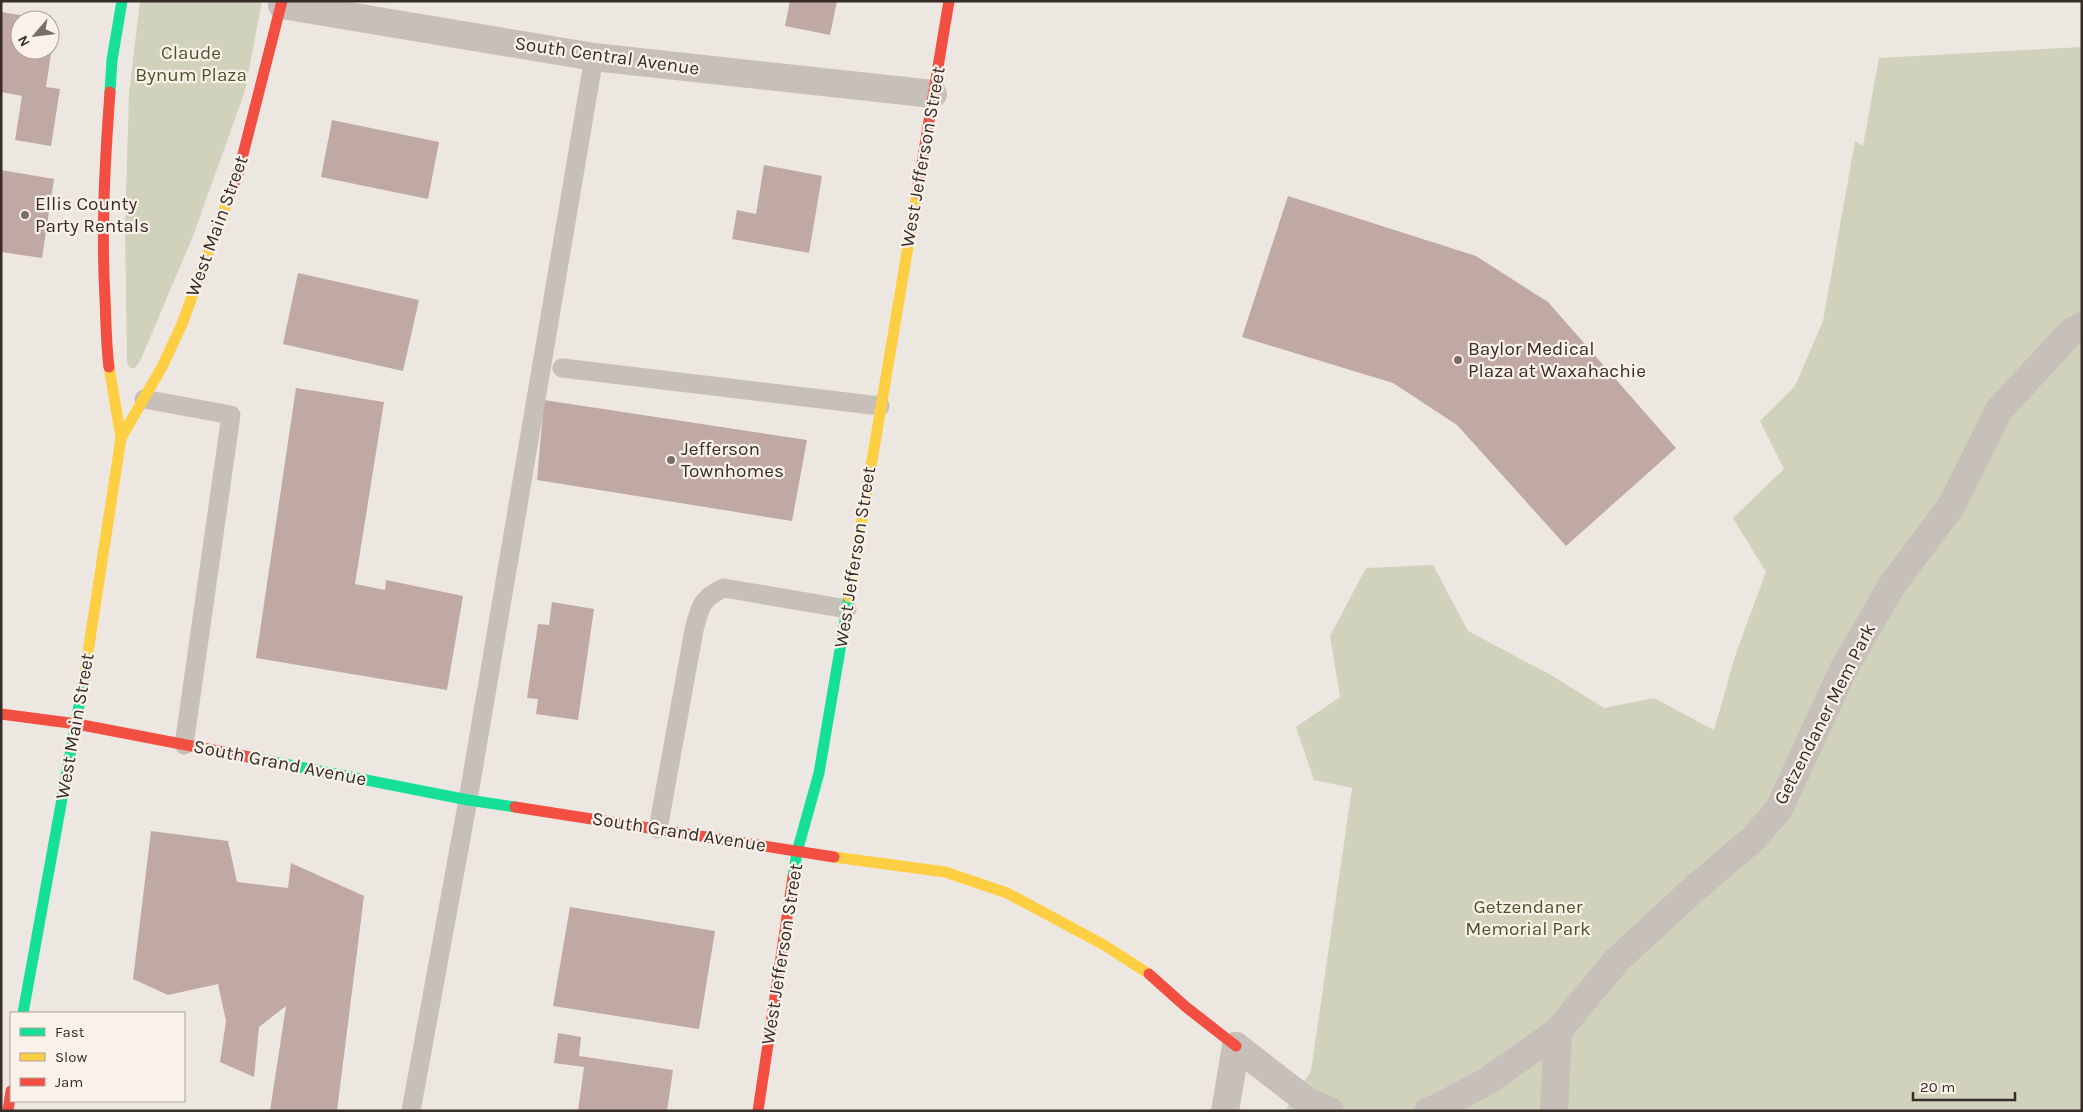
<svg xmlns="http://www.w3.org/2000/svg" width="2083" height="1112" font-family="Karla,sans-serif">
<rect width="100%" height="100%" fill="#ede7e1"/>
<!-- green -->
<g fill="#d0d2bb">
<path d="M140,1H262L245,91L193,236L141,359L135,368H130L127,362L125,229L129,93Z"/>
<path d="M2082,47V1111H1285L1311,1071L1352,788L1314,780L1296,727L1340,697L1330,636L1366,568L1433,565L1468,631L1551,675L1604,708L1654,698L1714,730L1736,653L1766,572L1733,518L1784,469L1760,421L1795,386L1823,321L1855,141L1863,146L1879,58Z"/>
</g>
<!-- building -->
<g fill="#c1a9a3">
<path d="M790,1H837L830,35L785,26Z"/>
<path d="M1,12L45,19L20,20V50H50V20L56,21L46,87L60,89L51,146L15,140L22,96L1,92Z"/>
<path d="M332,120L439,142L428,199L321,177Z"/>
<path d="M764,165L822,176L809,253L732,239L737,210L756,214Z"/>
<path d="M1,170L54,179L42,258L1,252Z"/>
<path d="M1288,196L1476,256L1548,302L1676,448L1566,546L1457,425L1393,383L1242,337Z"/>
<path d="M298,273L419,300L403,371L283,344Z"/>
<path d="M296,388L384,402L355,584L385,590L386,580L463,596L447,690L256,658Z"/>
<path d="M544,400L807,440L792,521L537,480Z"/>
<path d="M552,602L594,609L578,720L536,714L538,699L527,698L538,624L549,625Z"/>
<path d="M151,831L228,841L237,882L288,888L291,863L364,896L337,1111H270L286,1006L259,1027L254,1077L220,1062L226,1021L218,984L168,995L133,979Z"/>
<path d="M570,907L715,931L699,1029L553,1006Z"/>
<path d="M558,1033L581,1037L579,1056L673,1070L667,1111H578L584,1067L554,1063Z"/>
</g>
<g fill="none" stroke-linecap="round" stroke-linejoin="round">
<!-- lane -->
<g stroke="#c7bfba" stroke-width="19">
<path d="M562,368L880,406"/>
<path d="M144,399L231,415L184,745"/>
<path d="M658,829L694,630C700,607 701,598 724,588L847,609"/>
<path d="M411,1111L468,800L594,57"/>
</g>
<!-- street -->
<g stroke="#c7bfba" stroke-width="28">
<path d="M282,5L594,57L933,94"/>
<path d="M1236,1046L1307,1101L1330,1111"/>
<path d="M1225,1111L1236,1046"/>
<path d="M1428,1111L1435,1109L1489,1080L1558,1031"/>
<path d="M1554,1111L1558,1031L1617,960L1693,890L1753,839L1779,809L1843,670L1892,585L1952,505L1999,410L2071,332L2082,326"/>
</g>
<!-- fast -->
<g stroke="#16e098" stroke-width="11">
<path d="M110,92L112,60L122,1"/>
<path d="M249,757L468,800L515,807"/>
<path d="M793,877L797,852L819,773L849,597"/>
<path d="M23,1013L84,678"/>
</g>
<!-- slow -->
<g stroke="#ffcf43" stroke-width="11">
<path d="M121,438L162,367L182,324L228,199"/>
<path d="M849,597L917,193"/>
<path d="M84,678L121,438L109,367"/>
<path d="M834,857L945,872L1007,893L1104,945L1149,974"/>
</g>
<!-- jam -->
<g stroke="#f24e42" stroke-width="11">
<path d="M917,193L949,1"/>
<path d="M228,199L238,174L282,1"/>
<path d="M109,367C106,344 106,321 105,298C101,229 105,161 110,92"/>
<path d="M1,714L77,724L249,757"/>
<path d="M515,807L834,857"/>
<path d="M1149,974L1186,1007L1236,1046"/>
<path d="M8,1111L11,1091"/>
<path d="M758,1111L793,877"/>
</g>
</g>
<!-- markers -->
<g fill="#776d69" stroke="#faf1e9" stroke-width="2">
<circle cx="25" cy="215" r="5"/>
<circle cx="1458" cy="360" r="5"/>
<circle cx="671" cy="460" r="5"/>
</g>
<g text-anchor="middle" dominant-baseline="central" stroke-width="4.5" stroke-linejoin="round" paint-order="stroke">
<!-- park labels -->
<g font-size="19" fill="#4a562c" stroke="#faf1e9">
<text x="191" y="53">Claude<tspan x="191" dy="22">Bynum Plaza</tspan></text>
<text x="1528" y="907">Getzendaner<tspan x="1528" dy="22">Memorial Park</tspan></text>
</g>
<!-- street labels -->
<g font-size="19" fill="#372c28" stroke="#faf1e9">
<text transform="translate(607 56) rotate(8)">South Central Avenue</text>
<text transform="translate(923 157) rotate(-80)">West Jefferson Street</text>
<text transform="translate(217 226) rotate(-70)">West Main Street</text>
<text transform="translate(855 557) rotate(-81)">West Jefferson Street</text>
<text transform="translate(1825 714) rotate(-63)">Getzendaner Mem Park</text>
<text transform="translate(75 726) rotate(-80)">West Main Street</text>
<text transform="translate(280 763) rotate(11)">South Grand Avenue</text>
<text transform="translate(679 832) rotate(9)">South Grand Avenue</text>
<text transform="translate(782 954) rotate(-81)">West Jefferson Street</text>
</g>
<!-- poi labels -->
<g font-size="19" fill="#372c28" stroke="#faf1e9" text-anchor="start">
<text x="35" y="204">Ellis County<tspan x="35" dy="22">Party Rentals</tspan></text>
<text x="1468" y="349">Baylor Medical<tspan x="1468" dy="22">Plaza at Waxahachie</tspan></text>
<text x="681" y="449">Jefferson<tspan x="681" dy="22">Townhomes</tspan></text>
</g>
</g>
<!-- border -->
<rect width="2083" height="1112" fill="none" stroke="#372c28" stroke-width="5"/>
<!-- legend -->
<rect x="10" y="1012" width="175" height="90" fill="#faf1e9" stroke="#aca29c"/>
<rect x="20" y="1028" width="25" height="8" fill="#16e098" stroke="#aca29c"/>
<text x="55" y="1037" font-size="15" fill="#372c28">Fast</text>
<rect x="20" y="1053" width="25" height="8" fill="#ffcf43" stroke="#aca29c"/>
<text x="55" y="1062" font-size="15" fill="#372c28">Slow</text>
<rect x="20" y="1078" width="25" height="8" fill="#f24e42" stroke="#aca29c"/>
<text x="55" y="1087" font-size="15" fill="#372c28">Jam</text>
<!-- north arrow -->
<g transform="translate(35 35) rotate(242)"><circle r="24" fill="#faf1e9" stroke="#aca29c"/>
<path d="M0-4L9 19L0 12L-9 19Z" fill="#776d69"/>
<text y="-8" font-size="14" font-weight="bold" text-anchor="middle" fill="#372c28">N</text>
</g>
<!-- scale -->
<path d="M1913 1092v8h102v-8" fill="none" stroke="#372c28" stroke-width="2.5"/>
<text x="1920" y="1092" font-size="15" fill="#372c28" stroke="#faf1e9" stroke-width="4" paint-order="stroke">20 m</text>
</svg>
